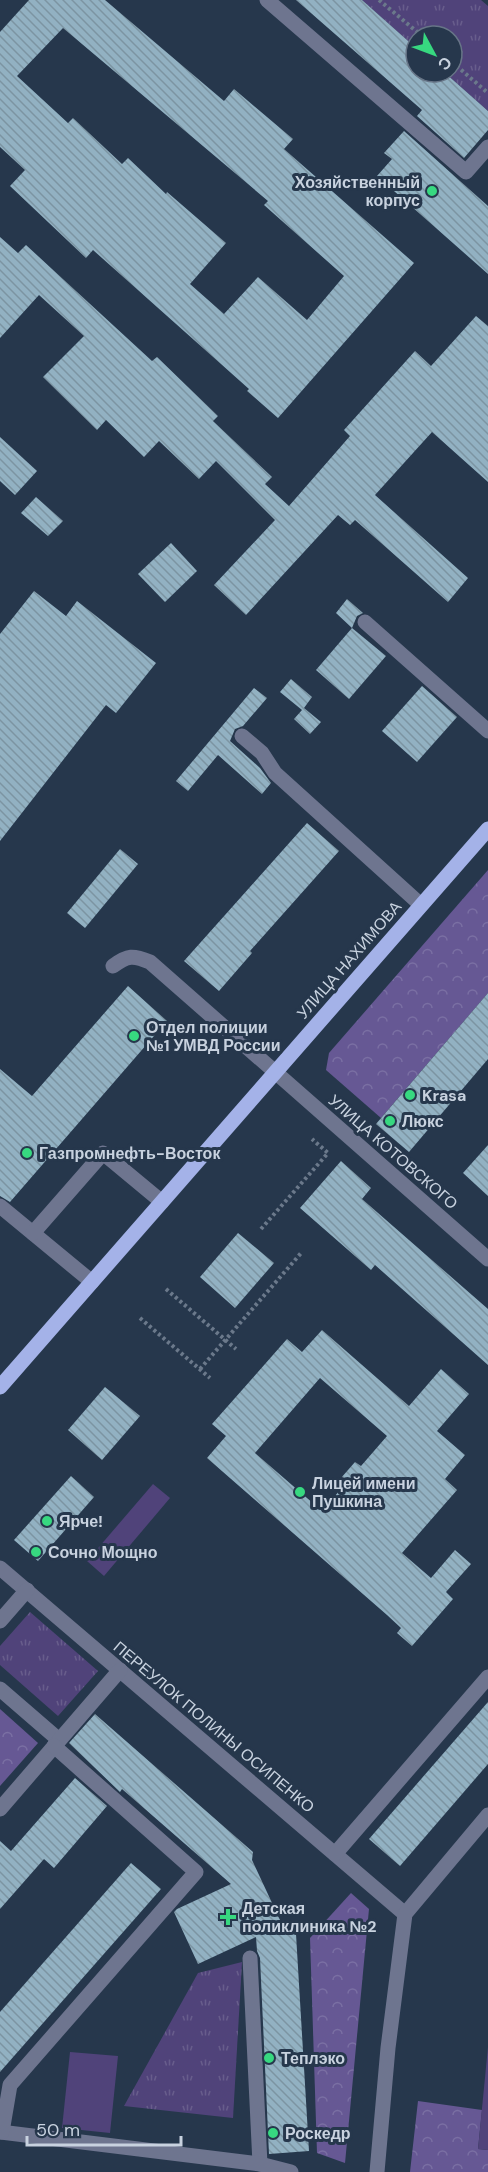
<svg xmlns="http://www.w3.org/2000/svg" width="488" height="2172" font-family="'DM Sans',sans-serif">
<defs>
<pattern id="grass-tufts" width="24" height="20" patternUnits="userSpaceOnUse" patternTransform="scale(1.5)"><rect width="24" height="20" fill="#50437a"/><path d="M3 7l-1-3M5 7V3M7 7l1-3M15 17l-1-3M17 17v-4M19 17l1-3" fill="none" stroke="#685d8c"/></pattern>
<pattern id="forest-crowns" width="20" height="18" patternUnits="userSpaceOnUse" patternTransform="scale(1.5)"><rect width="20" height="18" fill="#665894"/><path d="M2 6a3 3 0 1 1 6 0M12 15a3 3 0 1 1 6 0" fill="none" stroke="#7a6fa3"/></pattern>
<pattern id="building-back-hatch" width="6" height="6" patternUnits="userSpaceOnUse" patternTransform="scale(1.5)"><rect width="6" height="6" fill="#92b1c2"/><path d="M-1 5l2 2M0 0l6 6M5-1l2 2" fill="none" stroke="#7c94a2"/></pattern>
</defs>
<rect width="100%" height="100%" fill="#26374c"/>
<!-- grass -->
<g fill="url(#grass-tufts)">
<path d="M362,0H481L488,6V111L444,72H452V36H416V48Z"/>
<path d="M30,1612L98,1671L58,1716L0,1665V1646Z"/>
<path d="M242,1962L233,2118L124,2106L198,1973Z"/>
</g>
<!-- forest -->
<g fill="url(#forest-crowns)">
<path d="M488,870V993L381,1118L326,1070L329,1053Z"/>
<path d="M0,1709L38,1743L0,1786Z"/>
<path d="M351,1893L369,1909L345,2163L317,2153L310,1938Z"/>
<path d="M418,2101L482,2110L478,2149L488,2150V2172H410Z"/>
</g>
<!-- park -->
<g fill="#50437a">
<path d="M153,1484L170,1498L104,1576L87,1561Z"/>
<path d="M488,2047V2150L478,2149Z"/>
<path d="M70,2052L118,2056L110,2133L62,2128Z"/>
</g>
<!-- building -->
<g fill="url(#building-back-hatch)" fill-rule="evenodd">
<path d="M29,0H105L224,101L234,89L293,139L284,149L414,263L278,418L247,391L249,389L93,250L86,258L10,186L25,170L0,147V32ZM63,28L268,201L264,205L344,276L307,320L258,277L224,314L190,284L226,243L167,192L166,194L128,158L122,164L73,118L68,123L17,76Z"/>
<path d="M296,0H362L416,48V72H444L488,111V130L464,158L417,116L422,110Z"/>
<path d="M404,131L488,206V274L377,176L392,159L384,153Z"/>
<path d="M0,237L18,253L26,245L152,361L157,357L218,416L213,421L272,477L265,484L289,506L350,436L344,430L415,351L431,366L476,316L488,326V482L432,432L375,495L468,578L448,602L355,520L350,525L338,515L246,615L214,585L275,520L216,461L199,479L159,441L144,457L106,420L97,430L43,377L84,336L39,295L0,338Z"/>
<path d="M0,437L37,471L15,495L0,481Z"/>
<path d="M36,497L63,521L48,536L21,513Z"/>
<path d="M171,543L197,571L165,602L138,574Z"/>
<path d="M34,591L66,616L77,601L156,663L116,713L106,705L0,841V634Z"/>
<path d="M347,599L363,613L357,616L352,628L336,613Z"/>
<path d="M352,628L386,656L349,699L316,670Z"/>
<path d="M291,679L312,697L304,708L321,722L310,734L294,719L302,710L280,692Z"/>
<path d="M422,686L457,717L417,762L382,731Z"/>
<path d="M254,688L267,698L243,726L235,729L230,741L260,768L271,783L262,794L218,755L188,791L176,781Z"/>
<path d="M307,823L339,851L250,951L252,953L219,991L184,961Z"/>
<path d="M120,849L138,864L85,928L67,913Z"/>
<path d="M128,986L167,1021L10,1202L0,1196V1069L32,1096Z"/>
<path d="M488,993V1059L409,1152L376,1124Z"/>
<path d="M488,1145V1196L463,1173Z"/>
<path d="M341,1161L371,1188L362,1199L488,1309V1365L375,1265L371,1270L300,1208Z"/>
<path d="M238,1233L274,1263L235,1308L200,1277Z"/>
<path d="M322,1330L409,1406L441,1369L469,1394L437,1431L465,1455L445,1479L457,1490L402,1553L431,1578L455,1550L471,1564L446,1592L453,1599L412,1646L397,1633L401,1628L387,1615L207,1458L226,1436L212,1424L287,1339L302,1352ZM320,1378L387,1436L361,1466L355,1462L341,1478L347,1482L322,1511L255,1453Z"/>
<path d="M105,1387L140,1416L102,1460L68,1430Z"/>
<path d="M71,1476L94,1497L38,1561L14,1540Z"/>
<path d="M488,1702V1764L400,1866L369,1839Z"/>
<path d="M95,1714L253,1852L252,1860L287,1935L296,1934L309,2151L269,2154L260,1958L257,1951L256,1937L198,1964L174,1912L177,1909L231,1884L122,1789L120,1792L69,1743Z"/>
<path d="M75,1778L107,1806L54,1868L44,1859L0,1909V1841L11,1851Z"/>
<path d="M131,1863L161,1889L0,2072V2012Z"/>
</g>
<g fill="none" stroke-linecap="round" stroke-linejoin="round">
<!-- path -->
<g stroke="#6b798b" stroke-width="4" stroke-dasharray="3 3" stroke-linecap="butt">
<path d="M379,0L422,36"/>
<path d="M452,62L488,93"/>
<path d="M261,1229L328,1153L312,1139"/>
<path d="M166,1289L236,1349"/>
<path d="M140,1318L210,1378"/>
<path d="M200,1369L302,1252"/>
</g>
<!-- minor -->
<g stroke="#6e758f" stroke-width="15">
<path d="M267,0L466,172L488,147"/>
<path d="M365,622L488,731"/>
<path d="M242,736L262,753L275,773L421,905"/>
<path d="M113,966C128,955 133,955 150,962L488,1259"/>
<path d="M0,1206L92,1282"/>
<path d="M33,1233L103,1153L162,1202"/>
<path d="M0,1568L405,1914"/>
<path d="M0,1621L27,1590"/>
<path d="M0,1689L59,1740"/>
<path d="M0,1809L120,1670"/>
<path d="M335,1854L488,1677"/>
<path d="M250,1958L260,2164"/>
<path d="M0,2132L260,2164L291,2172"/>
<path d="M2,2132L10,2085L196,1872L54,1746"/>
<path d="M377,2172L388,2048L405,1914L488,1815"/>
</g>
<!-- major -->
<path stroke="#a4b2e8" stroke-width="15" d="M0,1387L488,829"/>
</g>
<!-- markers -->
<g fill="#37d880" stroke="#26374c" stroke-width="2">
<circle cx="432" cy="191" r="6"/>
<circle cx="134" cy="1036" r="6"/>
<circle cx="410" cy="1095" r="6"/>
<circle cx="390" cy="1121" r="6"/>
<circle cx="27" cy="1153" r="6"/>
<circle cx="300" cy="1492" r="6"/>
<circle cx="47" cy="1521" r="6"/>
<circle cx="36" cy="1552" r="6"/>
<path d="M225 1908h6v6h6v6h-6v6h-6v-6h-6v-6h6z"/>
<circle cx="269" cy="2058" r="6"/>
<circle cx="273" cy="2133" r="6"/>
</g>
<g text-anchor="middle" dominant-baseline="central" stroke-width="6" stroke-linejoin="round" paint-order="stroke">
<!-- poi labels -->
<g font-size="16" font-weight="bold" fill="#c8d2df" stroke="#26374c" text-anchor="start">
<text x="420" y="182" text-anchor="end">Хозяйственный<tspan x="420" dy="18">корпус</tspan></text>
<text x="146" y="1027">Отдел полиции<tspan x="146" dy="18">№1 УМВД России</tspan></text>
<text x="422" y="1095">Krasa</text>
<text x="402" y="1121">Люкс</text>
<text x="39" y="1153">Газпромнефть-Восток</text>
<text x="312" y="1483">Лицей имени<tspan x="312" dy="18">Пушкина</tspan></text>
<text x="59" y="1521">Ярче!</text>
<text x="48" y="1552">Сочно Мощно</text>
<text x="242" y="1908">Детская<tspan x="242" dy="18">поликлиника №2</tspan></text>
<text x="281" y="2058">Теплэко</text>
<text x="285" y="2133">Роскедр</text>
</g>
<!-- street labels -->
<g font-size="16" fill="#c8d2df" stroke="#26374c">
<text transform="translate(349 960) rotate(-49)">УЛИЦА НАХИМОВА</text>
<text transform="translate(393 1152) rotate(41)">УЛИЦА КОТОВСКОГО</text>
<text transform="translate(214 1727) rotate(40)">ПЕРЕУЛОК ПОЛИНЫ ОСИПЕНКО</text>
</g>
</g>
<!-- north arrow -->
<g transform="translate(434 54) rotate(131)"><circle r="28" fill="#26374c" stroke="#677587" stroke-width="1.5"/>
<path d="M0-4.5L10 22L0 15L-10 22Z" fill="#37d880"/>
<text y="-9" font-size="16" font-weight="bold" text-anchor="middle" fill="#c8d2df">С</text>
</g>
<!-- scale -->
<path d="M27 2136v9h154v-9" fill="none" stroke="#c8d2df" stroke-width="3"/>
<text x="36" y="2136" font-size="18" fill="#c8d2df" stroke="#26374c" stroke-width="4.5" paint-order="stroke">50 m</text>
</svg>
